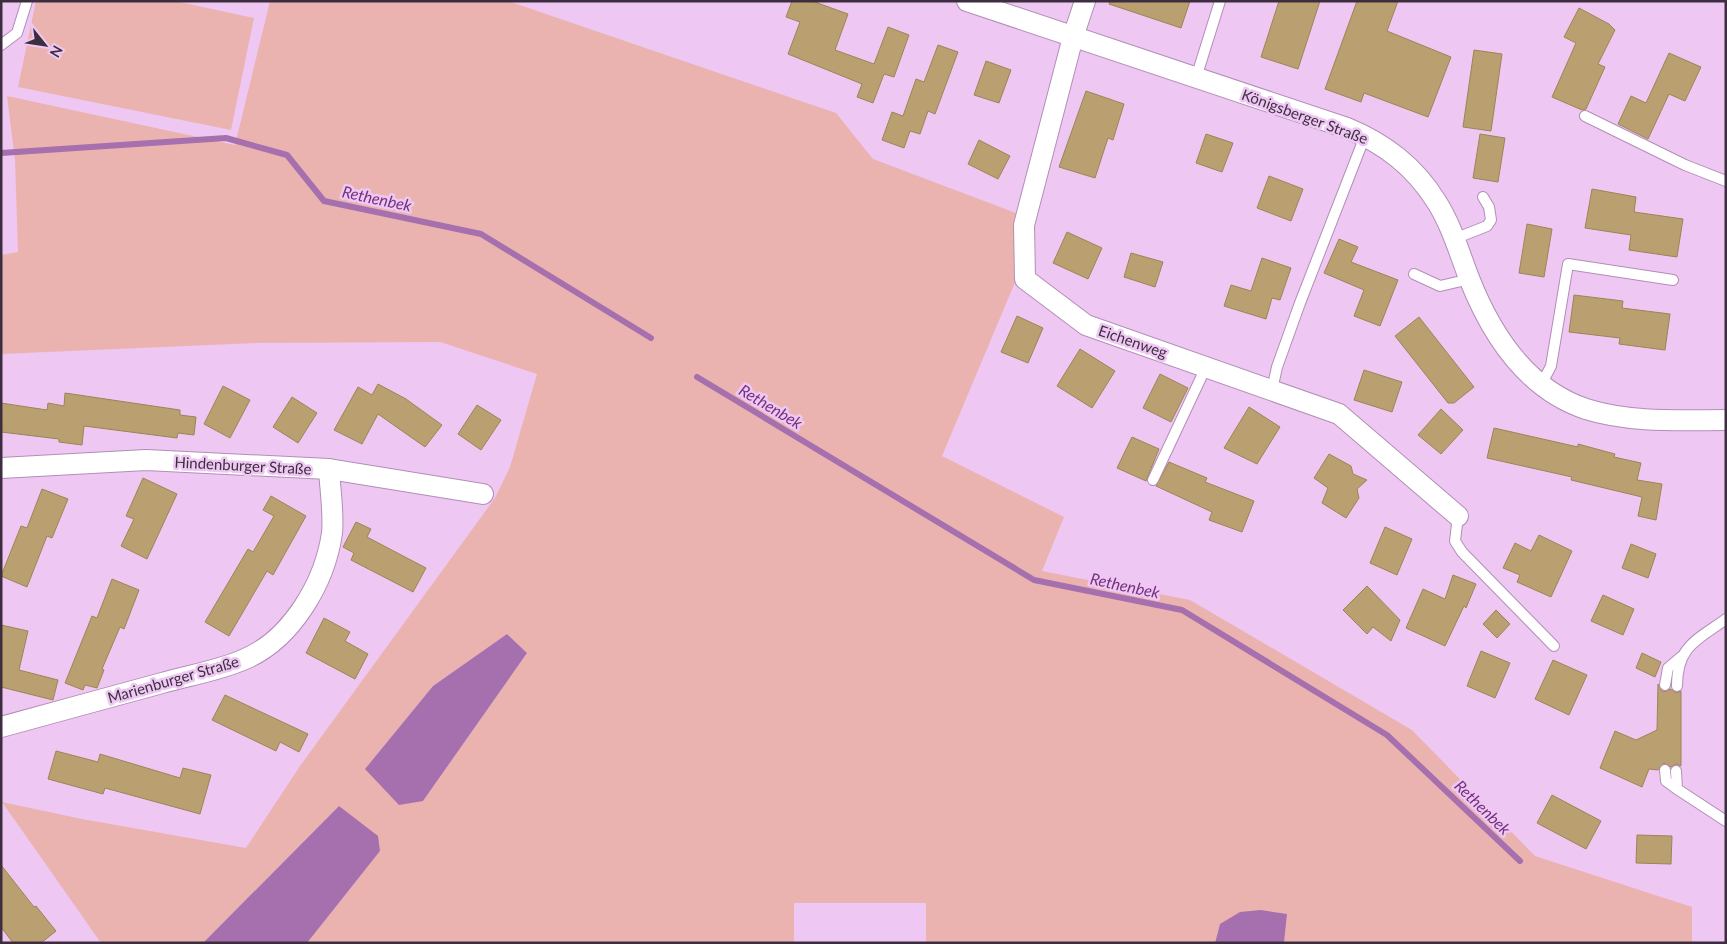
<svg xmlns="http://www.w3.org/2000/svg" width="1727" height="944" font-family="Lato,sans-serif">
<rect width="100%" height="100%" fill="#eec8f3"/>
<!-- green -->
<g fill="#ebb3af" fill-rule="evenodd">
<path d="M36,1H175L254,18L231,130L18,87Z"/>
<path d="M270,1H508L836,113L873,159L1016,213V280L942,456L1064,517L1042,571L1190,600L1412,730L1535,856L1692,907V943H1284L1287,914L1220,924L1215,943H926V903H794V943H307L380,851L339,806L203,943H101L2,802L82,819L246,848L300,766L495,498L510,467L537,374L440,342L258,343L1,354V255L18,252L15,160L7,96L235,145ZM507,634L527,653L423,801L365,769L433,686Z"/>
</g>
<!-- water -->
<g fill="#a66fad">
<path d="M507,634L527,653L423,801L399,805L365,769L433,686Z"/>
<path d="M339,806L378,836L380,851L307,943H203Z"/>
<path d="M1261,910L1287,914L1284,943H1215L1220,924L1240,912Z"/>
</g>
<g fill="none" stroke-linecap="round" stroke-linejoin="round">
<!-- stream -->
<g stroke="#a66fad" stroke-width="6">
<path d="M1,153L226,138L287,155L324,201L481,234L651,338"/>
<path d="M697,377L1034,580L1182,610L1387,735L1520,861"/>
</g>
</g>
<!-- building -->
<g fill="#baa070" stroke="#9d8455">
<path d="M792,1H812L848,14L835,50L874,64L888,27L909,35L894,77L884,74L873,103L857,97L862,84L788,54L800,22L786,17Z"/>
<path d="M1110,1H1190L1181,28L1109,4Z"/>
<path d="M1279,1H1320L1298,69L1261,57Z"/>
<path d="M1357,1H1398L1387,31L1451,57L1428,117L1364,93L1361,102L1325,89Z"/>
<path d="M1579,8L1609,24L1615,30L1598,64L1605,67L1586,109L1582,110L1552,97L1576,43L1564,37Z"/>
<path d="M938,45L958,52L935,114L928,111L920,134L910,131L904,148L882,140L892,112L903,116L916,79L924,82Z"/>
<path d="M1474,50L1502,54L1491,131L1463,127Z"/>
<path d="M1669,53L1701,67L1685,101L1669,94L1648,139L1618,124L1631,96L1646,103Z"/>
<path d="M986,61L1011,70L999,103L974,95Z"/>
<path d="M1086,91L1124,104L1113,140L1108,138L1095,178L1059,167Z"/>
<path d="M1206,134L1233,143L1222,172L1196,163Z"/>
<path d="M1480,134L1505,138L1498,182L1473,178Z"/>
<path d="M979,140L1010,156L998,179L968,164Z"/>
<path d="M1269,176L1303,189L1291,221L1257,208Z"/>
<path d="M1592,189L1636,197L1634,212L1683,219L1677,257L1629,250L1631,235L1585,228Z"/>
<path d="M1527,224L1552,229L1544,277L1519,273Z"/>
<path d="M1067,232L1102,248L1088,279L1053,263Z"/>
<path d="M1339,239L1358,247L1351,262L1398,280L1380,326L1354,316L1364,290L1324,273Z"/>
<path d="M1131,253L1163,262L1155,287L1124,277Z"/>
<path d="M1262,258L1291,268L1280,300L1272,298L1266,319L1224,306L1231,285L1251,291Z"/>
<path d="M1574,295L1623,301L1622,308L1670,314L1665,350L1619,344L1620,338L1569,332Z"/>
<path d="M1017,316L1043,328L1028,363L1001,352Z"/>
<path d="M1419,317L1474,387L1454,403H1448L1395,336Z"/>
<path d="M1080,349L1115,371L1092,408L1057,386Z"/>
<path d="M1364,370L1402,382L1392,412L1354,400Z"/>
<path d="M1160,374L1188,388L1171,422L1143,408Z"/>
<path d="M378,384L406,399L442,425L425,447L378,414L362,444L334,430L358,387L372,395Z"/>
<path d="M223,386L250,400L230,438L204,424Z"/>
<path d="M65,393L180,410V415L196,417L194,435L178,433L177,438L84,426L82,445L59,442V439L1,432V403L47,410L48,403L64,406Z"/>
<path d="M292,397L317,413L298,443L273,427Z"/>
<path d="M477,405L501,420L481,450L458,434Z"/>
<path d="M1249,407L1280,427L1257,464L1224,448Z"/>
<path d="M1441,409L1463,430L1441,454L1418,435Z"/>
<path d="M1494,428L1578,447V444L1615,454L1614,457L1641,463L1637,480L1662,484L1656,520L1638,516L1642,497L1571,480L1572,477L1487,458Z"/>
<path d="M1132,437L1159,449L1146,481L1117,468Z"/>
<path d="M1329,454L1351,466L1353,474L1367,480L1357,489L1359,498L1346,518L1322,503L1328,488L1314,478Z"/>
<path d="M1169,462L1207,478L1205,482L1254,501L1242,532L1209,520L1212,512L1156,486Z"/>
<path d="M143,478L177,494L147,559L121,546L134,519L126,516Z"/>
<path d="M42,489L68,499L52,538L47,536L27,587L1,576L21,526L27,528Z"/>
<path d="M271,496L306,516L273,575L267,571L229,636L205,622L248,549L253,552L274,516L263,510Z"/>
<path d="M356,522L371,529L367,537L426,568L413,592L351,560L354,553L343,547Z"/>
<path d="M1385,527L1412,539L1397,575L1370,563Z"/>
<path d="M1539,535L1572,551L1551,597L1517,582L1520,575L1503,568L1515,543L1531,551Z"/>
<path d="M1631,544L1656,554L1648,578L1622,568Z"/>
<path d="M1453,575L1476,584L1466,608L1464,606L1445,646L1406,628L1423,589L1445,599Z"/>
<path d="M112,579L139,590L124,629L120,627L102,669L104,670L97,688L85,685L83,690L65,683L92,616L97,618Z"/>
<path d="M1367,586L1400,620L1391,641L1373,627L1367,634L1343,610Z"/>
<path d="M1603,595L1634,609L1623,635L1591,621Z"/>
<path d="M1496,610L1510,624L1497,638L1483,624Z"/>
<path d="M324,618L350,632L345,641L368,654L355,679L306,653Z"/>
<path d="M1,625L28,631L19,670L58,680L53,700L1,687Z"/>
<path d="M1481,651L1510,663L1495,698L1467,686Z"/>
<path d="M1642,653L1661,662L1655,677L1636,668Z"/>
<path d="M1553,660L1587,675L1569,715L1535,699Z"/>
<path d="M1658,684L1663,692L1671,689L1676,693L1681,691V766L1676,764L1671,767L1664,763L1658,770L1649,769L1642,787L1600,768L1615,731L1636,740L1657,730Z"/>
<path d="M225,695L308,734L299,752L280,742L276,751L212,720Z"/>
<path d="M56,751L98,762L100,754L180,778L183,768L211,775L200,814L105,788L103,794L48,779Z"/>
<path d="M1552,795L1601,821L1586,849L1537,823Z"/>
<path d="M1637,835L1672,836L1671,864L1636,863Z"/>
<path d="M1,865L34,907L36,906L56,931L41,943H13L1,927Z"/>
</g>
<g fill="none" stroke-linecap="round" stroke-linejoin="round">
<defs>
<g id="lane">
<path d="M1,45L17,33L27,1"/>
<path d="M1196,78L1220,1"/>
<path d="M1585,116L1685,165L1726,181"/>
<path d="M1454,239L1487,226L1491,220L1489,207L1483,197"/>
<path d="M1414,274L1440,286L1470,279"/>
<path d="M1541,385L1551,366L1568,264L1673,280"/>
<path d="M1272,390L1277,367L1300,303L1365,136"/>
<path d="M1153,480L1206,367"/>
<path d="M1458,516L1455,541L1462,552L1554,646"/>
<path d="M1665,685L1668,668L1681,657"/>
<path d="M1677,686C1677,646 1697,640 1726,619"/>
<path d="M1665,770L1666,781L1677,789"/>
<path d="M1676,771L1677,789L1726,821"/>
</g>
<g id="street">
<path d="M967,1L1347,128C1385,144 1414,166 1436,201C1451,224 1459,252 1469,278C1491,334 1526,389 1586,409C1630,423 1681,420 1726,420"/>
<path d="M1085,1L1073,37L1024,225L1025,279L1086,325L1339,414L1458,516"/>
<path d="M1,468L146,460L329,469L483,494"/>
<path d="M1,727C55,712 108,698 162,683C190,675 218,671 245,659C292,639 325,582 332,533C334,513 330,489 329,469"/>
</g>
</defs>
<!-- lane casing -->
<use href="#lane" stroke="#b28eb7" stroke-width="12"/>
<!-- street casing -->
<use href="#street" stroke="#b28eb7" stroke-width="22"/>
<!-- lane -->
<use href="#lane" stroke="#fff" stroke-width="10"/>
<!-- street -->
<use href="#street" stroke="#fff" stroke-width="20"/>
</g>
<g text-anchor="middle" dominant-baseline="central" stroke-width="5" stroke-linejoin="round" paint-order="stroke">
<!-- street labels -->
<g font-size="15" fill="#3d2e3f" stroke="#eec8f3">
<text transform="translate(1305 116) rotate(20)">Königsberger Straße</text>
<text transform="translate(1133 341) rotate(19)">Eichenweg</text>
<text transform="translate(243 465) rotate(3)">Hindenburger Straße</text>
<text transform="translate(173 679) rotate(-16)">Marienburger Straße</text>
</g>
<!-- water labels -->
<g font-size="16" font-style="italic" fill="#75317e" stroke="#eec8f3">
<text transform="translate(377 198) rotate(12)">Rethenbek</text>
<text transform="translate(771 406) rotate(31)">Rethenbek</text>
<text transform="translate(1125 585) rotate(12)">Rethenbek</text>
<text transform="translate(1483 807) rotate(44)">Rethenbek</text>
</g>
</g>
<!-- border -->
<rect width="1727" height="944" fill="none" stroke="#3d2e3f" stroke-width="5"/>
<!-- north arrow -->
<g transform="translate(45 45) rotate(120)" stroke="#eec8f3" stroke-width="4" paint-order="stroke">
<path d="M0-4L9 19L0 12L-9 19Z" fill="#3d2e3f"/>
<text y="-8" font-size="14" font-weight="bold" text-anchor="middle" fill="#3d2e3f">N</text>
</g>
</svg>
